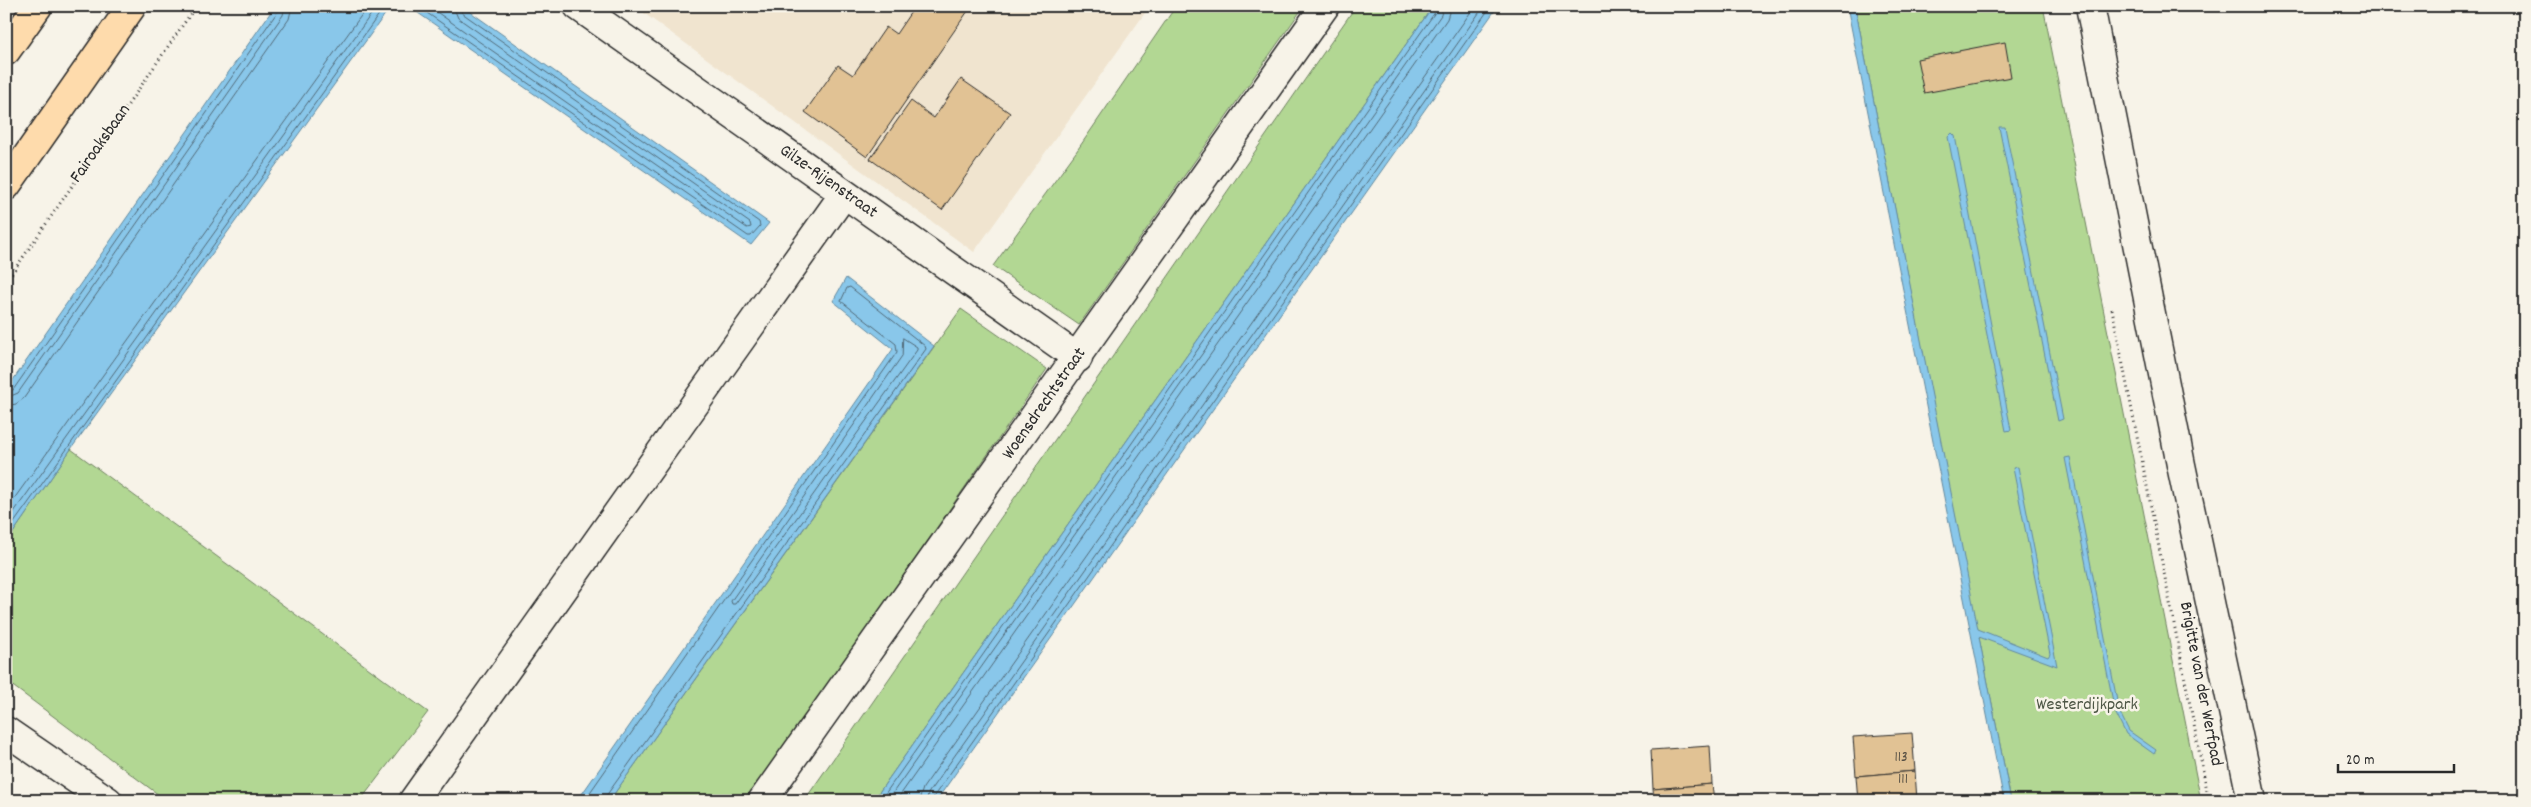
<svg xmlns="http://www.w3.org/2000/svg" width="2531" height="807" font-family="Dekko,sans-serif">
<rect width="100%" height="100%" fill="#f7f3e8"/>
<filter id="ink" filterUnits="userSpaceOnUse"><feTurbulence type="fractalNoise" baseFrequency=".02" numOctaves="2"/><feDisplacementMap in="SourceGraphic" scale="10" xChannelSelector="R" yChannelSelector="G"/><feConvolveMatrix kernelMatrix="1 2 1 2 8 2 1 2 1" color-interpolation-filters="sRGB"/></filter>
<g filter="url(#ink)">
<!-- built -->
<path fill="#f0e4cf" d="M634,6H1150L974,252Z"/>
<!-- green -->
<g fill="#b2d793" stroke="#6e815f">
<path d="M1176,6H1304L1079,325L993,266L1076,152Z"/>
<path d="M1356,6H1433L873,801H804Z"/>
<path d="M1855,6H2043L2201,801H2011Z"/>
<path d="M961,309L1047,369L747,801H609Z"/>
<path d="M71,449L428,712L360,801H167L6,681V543Z"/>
</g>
<!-- water -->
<g fill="#89c7ea" stroke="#63899e">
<path d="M275,6H391L71,449L6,543V390Z"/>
<path d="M408,6H462L769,223L751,245Z"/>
<path d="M1433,6H1498L936,801H873Z"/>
<path d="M1847,6H1855L1978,629L2048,657L2050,654L2013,468L2018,467L2057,666L1979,637L2011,801H2004Z"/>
<path d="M1999,127H2005L2063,419L2058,421Z"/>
<path d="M1952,133L1955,136L2011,430L2006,431L1948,137Z"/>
<path d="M846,278L934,346L609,801H577L893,349L833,301Z"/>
<path d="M2070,457L2119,711L2129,731L2156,750L2154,754L2126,734L2115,712L2065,458Z"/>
</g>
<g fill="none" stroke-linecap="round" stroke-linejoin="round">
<!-- shore -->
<g stroke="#516977" stroke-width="1">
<path d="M417,6L748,236H751L760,226L759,222L462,13L459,6"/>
<path d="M428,6L747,228L751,227L750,223L458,18L453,6"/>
<path d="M903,338L917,347V350L735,604H732L731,601L902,356Z"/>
<path d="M6,392L13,390L278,11L279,6"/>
<path d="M6,398L18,393L283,15L285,6"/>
<path d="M6,406L16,404L24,398L289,19L292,6"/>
<path d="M6,510L368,6"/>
<path d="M6,523L377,6"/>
<path d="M6,534L385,6"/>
<path d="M584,801L897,352L896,344L841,301L847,288L850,287L925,346L926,349L606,796L605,801"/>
<path d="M880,801L1436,11L1437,6"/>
<path d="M887,801L1441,15L1443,6"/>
<path d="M896,801L1447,19L1451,6"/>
<path d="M919,801L923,788L1475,6"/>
<path d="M926,801L929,792L1484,6"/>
<path d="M933,801L934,796L963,755L1491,6"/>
</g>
</g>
<!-- building -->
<g fill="#e1c294" stroke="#2b2b2b">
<path d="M915,6H967L970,8L867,157L805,112L838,65L853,75L886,27L896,34Z"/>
<path d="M2005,42L2011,77L1924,93L1917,59Z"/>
<path d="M961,79L1010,113L942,210L870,159L911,101L934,118Z"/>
<path d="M1912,733L1915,771L1856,776L1853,737Z"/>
<path d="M1710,746L1712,784L1653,789L1651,750Z"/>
<path d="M1915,771L1917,801H1858L1856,776Z"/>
<path d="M1712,784L1714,801H1654L1653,789Z"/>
</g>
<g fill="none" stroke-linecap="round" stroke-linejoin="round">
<defs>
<g id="minor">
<path d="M578,6L1078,358"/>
<path d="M2090,6L2181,465L2252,801"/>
<path d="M6,731L108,801"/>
<path d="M413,801L844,194"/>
<path d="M762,801L1325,6"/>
</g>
<g id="major">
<path d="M6,51L38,6"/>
<path d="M6,186L132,6"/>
</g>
</defs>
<!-- minor casing -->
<use href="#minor" stroke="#2b2b2b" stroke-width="31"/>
<!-- major casing -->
<use href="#major" stroke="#2b2b2b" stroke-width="31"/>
<!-- path -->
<g stroke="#2b2b2b" stroke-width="3" stroke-dasharray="1 4" stroke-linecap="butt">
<path d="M6,282L196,6"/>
<path d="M2112,309L2209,801"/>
</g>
<!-- minor -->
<use href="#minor" stroke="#f7f3e8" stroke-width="28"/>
<!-- major -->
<use href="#major" stroke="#fedbac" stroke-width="28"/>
</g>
</g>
<g text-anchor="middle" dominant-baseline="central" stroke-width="5" stroke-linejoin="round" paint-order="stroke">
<!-- number labels -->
<g font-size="15" fill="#585145">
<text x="1901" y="758">113</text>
<text x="1903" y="780">111</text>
</g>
<!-- street labels -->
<g font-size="18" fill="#2b2b2b" stroke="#f7f3e8">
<text transform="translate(101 144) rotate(-55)">Fairoaksbaan</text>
<text transform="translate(828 182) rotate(35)">Gilze-Rijenstraat</text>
<text transform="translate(1045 404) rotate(-55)">Woensdrechtstraat</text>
<text transform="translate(2200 684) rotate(79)">Brigitte van der Werfpad</text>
</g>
<!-- park labels -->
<g font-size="18" fill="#4d5645" stroke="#f7f3e8">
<text x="2087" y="705">Westerdijkpark</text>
</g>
</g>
<!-- margin -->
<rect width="2531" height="807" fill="none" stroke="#f7f3e8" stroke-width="25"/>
<rect x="12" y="12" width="2506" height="782" fill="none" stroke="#2b2b2b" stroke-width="2" filter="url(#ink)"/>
<!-- scale -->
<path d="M2338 764v8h116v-8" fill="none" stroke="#2b2b2b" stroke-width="2.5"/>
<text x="2346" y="764" font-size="15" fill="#2b2b2b" stroke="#f7f3e8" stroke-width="4" paint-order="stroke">20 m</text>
</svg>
